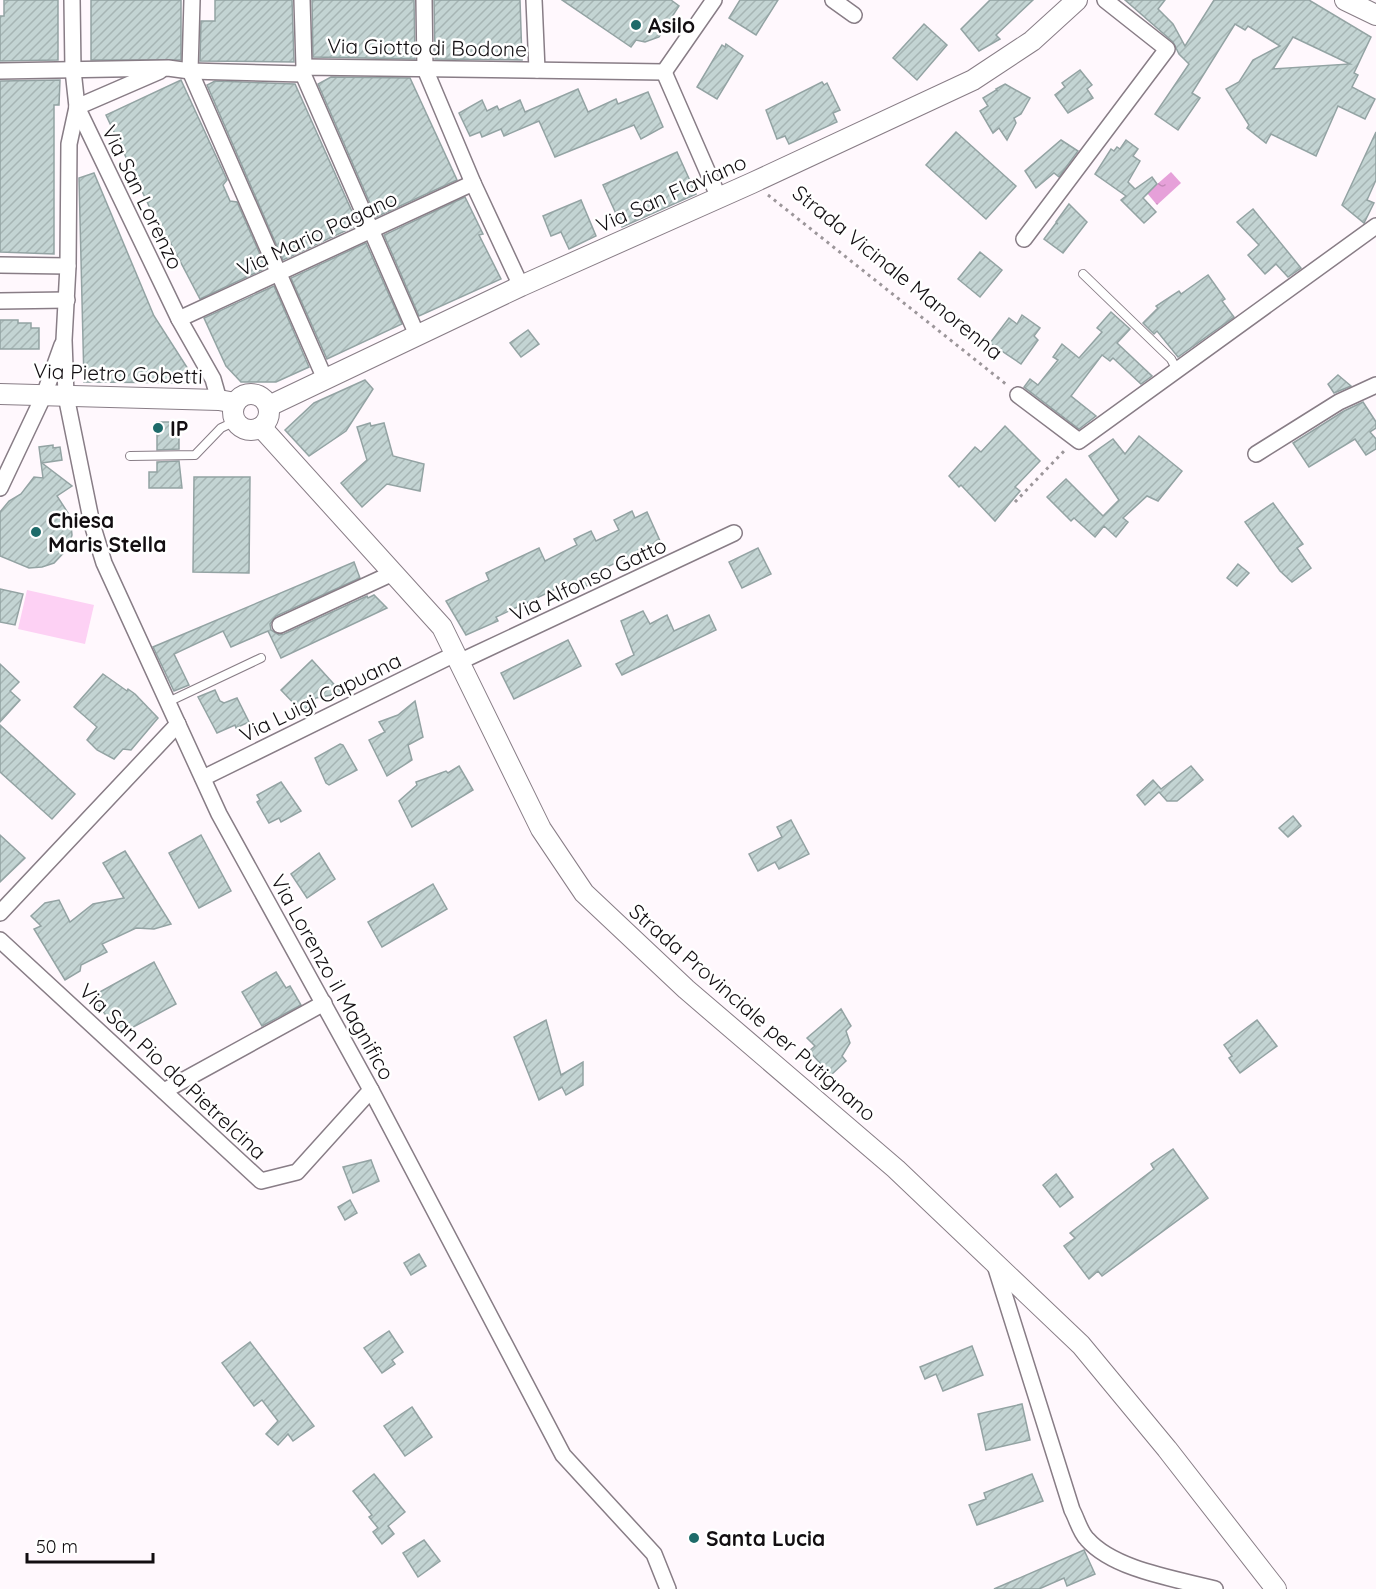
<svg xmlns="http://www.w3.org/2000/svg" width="1376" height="1589" font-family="Quicksand,sans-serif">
<defs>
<pattern id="water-ripples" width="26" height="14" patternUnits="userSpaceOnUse" patternTransform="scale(1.5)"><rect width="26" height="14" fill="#e6a0d9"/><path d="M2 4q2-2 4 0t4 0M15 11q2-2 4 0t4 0" fill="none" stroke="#c489b9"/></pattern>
<pattern id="building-hatch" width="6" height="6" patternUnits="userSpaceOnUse" patternTransform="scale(1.5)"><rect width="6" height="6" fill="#c3d4d3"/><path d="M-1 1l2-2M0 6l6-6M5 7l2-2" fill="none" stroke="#a6b5b4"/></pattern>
</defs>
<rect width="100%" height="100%" fill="#fff8fd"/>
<!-- pitch -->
<path fill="#fdd1f4" d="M27,590L94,605L85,644L18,629Z"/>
<!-- water -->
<path fill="url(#water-ripples)" d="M1171,172L1181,183L1157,205L1147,193Z"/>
<!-- building -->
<g fill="url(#building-hatch)" stroke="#93a3a3" stroke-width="1.5" fill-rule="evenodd">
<path d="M4,0H58V60L0,61V16H4Z"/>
<rect x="91" y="0" width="90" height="60"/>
<path d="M215,0H292L294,62L200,61L201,21H215Z"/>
<path d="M312,0H414L415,59L313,57Z"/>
<path d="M434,0H520L522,60L435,59Z"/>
<path d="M562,0H671L679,6L659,37L645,42L636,40L631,47Z"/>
<path d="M740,0H778L756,35L729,18Z"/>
<path d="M990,0H1033L996,35L1000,39L979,51L961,29Z"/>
<path d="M1125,0H1165L1158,9L1173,24L1185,46L1214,0H1309L1371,37L1354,73L1358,75L1352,87L1375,99L1365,119L1338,106L1316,156L1271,134L1266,143L1247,128L1249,125L1226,89L1239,82L1253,60L1280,46L1248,26L1245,30L1235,24L1192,93L1200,98L1178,130L1155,114L1189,64L1179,54L1173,42ZM1293,37L1350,64L1273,69Z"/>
<path d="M924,24L947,45L917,80L893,58Z"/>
<path d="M726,44L743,56L717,99L697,87L722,45L725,47Z"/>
<path d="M1080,70L1092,85L1087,89L1093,98L1068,113L1055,95L1065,87L1062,83Z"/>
<path d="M331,77L410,78L457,180L376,217L318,84Z"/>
<path d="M60,80L59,105H54V254L0,252V81Z"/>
<path d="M181,80L227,180L223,185L230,201L237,202L266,268L200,299L169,240L166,242L106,115Z"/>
<path d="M215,81L295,84L358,225L283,260L207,85Z"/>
<path d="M822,82L824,85L827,83L840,110L833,113L837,122L789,144L785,136L777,139L766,110Z"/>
<path d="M1005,84L1030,98L1021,114L1014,118L1016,123L1007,140L999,128L993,133L980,111L988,106L983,98L996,90L998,91L996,89Z"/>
<path d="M578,89L588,112L616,99L618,104L648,92L663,127L641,139L634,125L555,157L539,121L504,136L501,129L482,137L480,132L470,136L459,113L482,100L487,111L497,106L499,110L520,100L525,112Z"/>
<path d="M956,132L1016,186L986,219L926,165Z"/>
<path d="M1376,132V180L1367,200L1374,203L1364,223L1342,205Z"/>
<path d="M1061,140L1078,151L1059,177L1054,173L1036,188L1025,171Z"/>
<path d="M1126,140L1138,149L1133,156L1140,161L1128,182L1135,189L1152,177L1157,184L1143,198L1156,212L1144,223L1121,200L1126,196L1095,174L1111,149L1114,151L1117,147L1120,149Z"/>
<path d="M677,152L696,194L622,227L603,185Z"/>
<path d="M94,173L154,316L197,383L84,382L79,178Z"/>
<path d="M465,197L483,234L479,235L501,279L419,316L384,235Z"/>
<path d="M581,200L596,236L569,249L561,232L551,236L543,216Z"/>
<path d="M1069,204L1087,222L1063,253L1044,239L1056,223L1058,224L1056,222Z"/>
<path d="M1253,209L1301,268L1288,277L1276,264L1265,274L1248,255L1259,245L1237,222Z"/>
<path d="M366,243L402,324L327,359L291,278Z"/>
<path d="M980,252L1002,270L980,297L958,279Z"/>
<path d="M1208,275L1225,299L1222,301L1234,317L1178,357L1157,331L1154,334L1143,323L1158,308L1156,306L1179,291L1181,294Z"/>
<path d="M274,286L309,367L276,382H241L226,366L204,318Z"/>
<path d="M1111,312L1130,329L1117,343L1152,376L1141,384L1113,358L1110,361L1102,355L1071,396L1096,416L1079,429L1024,387L1030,379L1038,385L1058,360L1053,357L1062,344L1079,358L1102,332L1097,328Z"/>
<path d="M1022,315L1040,328L1034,336L1038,340L1021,364L990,343L1009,318L1017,324Z"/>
<path d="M0,320H18V323H31V328H39V349H0Z"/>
<path d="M528,330L539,344L521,357L510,343Z"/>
<path d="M1338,375L1351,386L1334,393L1328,384Z"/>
<path d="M365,380L373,389L346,431L309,456L285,430L314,403Z"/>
<path d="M1363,402L1376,422V428L1370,432L1376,439V449L1366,455L1355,439L1309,467L1293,443L1344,411Z"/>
<path d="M157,422H179V449L157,450Z"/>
<path d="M370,423L371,426L384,423L393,456L424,464L420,491L387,484L362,507L341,483L367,460L357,427Z"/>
<path d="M1005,426L1040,461L1015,487L1020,491L995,521L961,485L959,487L949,476L975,447L981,452Z"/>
<path d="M1139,436L1182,471L1158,501L1147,496L1123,518L1128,522L1116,537L1104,526L1095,537L1074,518L1071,521L1047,497L1066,479L1103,516L1119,500L1089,456L1113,439L1125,454Z"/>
<path d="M53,445V448L60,447L62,460L42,463L72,486L57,496L70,516L72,535L68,548L54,563L42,567L29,568L0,556V512L9,501L21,494L34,477L43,478L39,447Z"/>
<path d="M179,461L182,488H149V472H157V462Z"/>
<path d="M194,477H250L249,573L193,572Z"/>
<path d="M1273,503L1303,544L1297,548L1311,568L1292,582L1280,571L1245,522Z"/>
<path d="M632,511L635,518L647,512L660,541L599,571L603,579L577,590L573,581L496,617L498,621L466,635L446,601L489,580L486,573L539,548L545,561L577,545L574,539L591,531L596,541L619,530L614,520Z"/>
<path d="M758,548L771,574L742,588L729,562Z"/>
<path d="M354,562L360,578L276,616L270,624L271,630L279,635L284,634L367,596L368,598L374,595L387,608L281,658L268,631L231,647L223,631L174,654L189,685L174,691L153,647Z"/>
<path d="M1238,564L1249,573L1237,586L1227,578Z"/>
<path d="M0,589L23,594L15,625L0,622Z"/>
<path d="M643,611L650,624L667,615L674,631L709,615L716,630L622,675L616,664L634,655L621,621Z"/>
<path d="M568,640L581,666L514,699L501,673Z"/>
<path d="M312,660L342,693L316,698L302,712L281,690Z"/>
<path d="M0,664L19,682L10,691L20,700L0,722Z"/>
<path d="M103,674L127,691L128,689L135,694L158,718L131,750L123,749L114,759L97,750L87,740L97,727L74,707Z"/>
<path d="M215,690L220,701L224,703L237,698L249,722L236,728L235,725L217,733L198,697Z"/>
<path d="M415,701L423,737L408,745L412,760L387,776L369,740L385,732L379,722L398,715Z"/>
<path d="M0,725L75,794L52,819L0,772Z"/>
<path d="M340,744L343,745L357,770L329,785L326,783L315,758Z"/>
<path d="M459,766L473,790L412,827L399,801L417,785L416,782L446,771L448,773Z"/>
<path d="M1191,766L1203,780L1177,801H1167L1159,792L1145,805L1137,795L1153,780L1161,789Z"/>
<path d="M281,782L301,811L281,822L279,818L269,823L257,802L260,800L257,795Z"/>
<path d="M1293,816L1301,826L1288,837L1279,828Z"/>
<path d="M791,820L809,854L779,869L775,862L758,871L749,854L782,837L777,827Z"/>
<path d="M0,835L25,858L0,882Z"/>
<path d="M201,835L231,891L199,908L169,853Z"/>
<path d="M125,851L171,924L154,929L136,928L102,944L107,952L81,965L80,971L65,980L34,929L41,926L31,916L45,903L59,900L70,922L93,904L124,898L103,863Z"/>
<path d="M319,853L335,879L307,898L291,874Z"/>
<path d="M433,884L447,909L382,947L368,922Z"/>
<path d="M154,962L176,1004L124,1032H119L98,1005V993Z"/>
<path d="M276,972L286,988L290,986L301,1005L262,1026L242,992Z"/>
<path d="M841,1009L851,1026L846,1031L850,1043L842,1056L846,1061L831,1075L809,1051L815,1046L807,1038Z"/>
<path d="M546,1020L561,1075L583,1062V1085L566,1095L562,1087L539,1100L514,1037Z"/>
<path d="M1257,1020L1277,1046L1240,1073L1229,1058L1232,1056L1224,1045Z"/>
<path d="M1173,1149L1208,1198L1102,1276L1098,1271L1089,1279L1064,1246L1075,1238L1070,1233L1154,1169L1151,1164Z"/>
<path d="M371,1160L379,1181L353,1193L343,1167Z"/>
<path d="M1056,1174L1073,1197L1060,1207L1043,1185Z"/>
<path d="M350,1200L357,1213L345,1220L338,1207Z"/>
<path d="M419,1254L426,1266L411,1275L404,1263Z"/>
<path d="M389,1331L403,1352L392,1360L395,1364L382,1373L364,1348Z"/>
<path d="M250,1342L314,1426L293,1441L288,1434L278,1445L266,1434L278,1421L262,1400L254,1406L222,1363Z"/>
<path d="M972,1346L983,1375L943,1391L936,1374L925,1379L920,1367Z"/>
<path d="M1022,1404L1030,1440L986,1450L978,1414Z"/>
<path d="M412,1407L432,1437L405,1456L384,1426Z"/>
<path d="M374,1474L405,1512L388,1526L394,1534L382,1544L373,1532L378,1528L369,1517L372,1515L353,1491Z"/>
<path d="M1032,1474L1043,1501L977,1525L969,1505L986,1499L984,1493Z"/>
<path d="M424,1540L440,1561L418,1577L403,1553Z"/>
<path d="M1084,1550L1095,1574L1067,1586L1064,1578L1039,1589H994Z"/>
</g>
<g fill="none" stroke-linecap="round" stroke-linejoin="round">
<defs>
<g id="service">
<path d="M1083,274L1171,359L1177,370"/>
<path d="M130,456L195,455L221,428L236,421"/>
<path d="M168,702L261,658"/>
</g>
<g id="minor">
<path d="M72,0L73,70L77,107L179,319L213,379L219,400"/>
<path d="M192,0L190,71L325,379"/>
<path d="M302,0L304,67"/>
<path d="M424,0L425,69L473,183L521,286"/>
<path d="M534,0L537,70"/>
<path d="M833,0L854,15"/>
<path d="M0,71L168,68L190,71L303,74L304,67L664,72L714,0"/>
<path d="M664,72L719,198"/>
<path d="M303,74L417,335"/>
<path d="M77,107L69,144L68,266L64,340L66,396L92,524L104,563L219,814L371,1090L563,1455L654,1554L668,1589"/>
<path d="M77,107L160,71"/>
<path d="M1024,239L1167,49L1105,0"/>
<path d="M0,265L68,266"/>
<path d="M0,301L67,300"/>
<path d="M179,319L473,183"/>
<path d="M1018,395L1079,441L1376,226"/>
<path d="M1256,454L1339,402L1376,385"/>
<path d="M0,488L44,395L62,345"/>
<path d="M280,625L393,573"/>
<path d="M459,662L734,533"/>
<path d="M203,778L455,654"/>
<path d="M0,913L178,724"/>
<path d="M0,940L261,1181L297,1172L371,1090"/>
<path d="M164,1091L324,1003"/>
<path d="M994,1262L1072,1510C1077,1519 1080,1532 1087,1539C1114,1570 1177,1579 1215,1589"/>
</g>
<g id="tertiary">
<path d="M1345,0L1376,15"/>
<circle cx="251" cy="412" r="18"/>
<path d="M0,394L219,400L235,403"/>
<path d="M269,406L521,286L752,183L973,80L1032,41L1077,0"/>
<path d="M261,427L442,627L541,829L584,893L686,989L896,1169L1081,1345L1167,1449L1276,1589"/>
</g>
</defs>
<!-- service casing -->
<use href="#service" stroke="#887d86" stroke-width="10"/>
<!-- minor casing -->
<use href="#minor" stroke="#887d86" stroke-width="18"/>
<!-- tertiary casing -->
<use href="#tertiary" stroke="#887d86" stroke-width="22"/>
<!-- path -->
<g stroke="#9c969a" stroke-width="3" stroke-dasharray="3 4.5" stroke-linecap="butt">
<path d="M768,195L1007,385"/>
<path d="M1015,502L1066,449"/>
</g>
<!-- service -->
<use href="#service" stroke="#fff" stroke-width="8"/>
<!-- minor -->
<use href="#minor" stroke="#fff" stroke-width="15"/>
<!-- tertiary -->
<use href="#tertiary" stroke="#fff" stroke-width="20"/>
</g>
<!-- markers -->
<g fill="#1e6b6a" stroke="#fff" stroke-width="2">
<circle cx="636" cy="25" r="6"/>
<circle cx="158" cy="428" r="6"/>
<circle cx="36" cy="532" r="6"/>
<circle cx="694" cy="1538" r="6"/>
</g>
<g text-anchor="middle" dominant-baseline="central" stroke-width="5" stroke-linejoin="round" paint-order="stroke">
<!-- poi labels -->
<g font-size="21" font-weight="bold" fill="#120e11" stroke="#fff" text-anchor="start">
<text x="648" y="25">Asilo</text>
<text x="170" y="428">IP</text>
<text x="48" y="520">Chiesa<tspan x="48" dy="24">Maris Stella</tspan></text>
<text x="706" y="1538">Santa Lucia</text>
</g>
<!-- street labels -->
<g font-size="21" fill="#120e11" stroke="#fff">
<text transform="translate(427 47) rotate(1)">Via Giotto di Bodone</text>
<text transform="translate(671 193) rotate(-24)">Via San Flaviano</text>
<text transform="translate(143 197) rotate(64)">Via San Lorenzo</text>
<text transform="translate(317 233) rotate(-25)">Via Mario Pagano</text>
<text transform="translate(898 272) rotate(39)">Strada Vicinale Manorenna</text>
<text transform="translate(118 373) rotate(2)">Via Pietro Gobetti</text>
<text transform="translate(588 579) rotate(-25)">Via Alfonso Gatto</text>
<text transform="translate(320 697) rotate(-26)">Via Luigi Capuana</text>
<text transform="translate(333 977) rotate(61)">Via Lorenzo il Magnifico</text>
<text transform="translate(753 1012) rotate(41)">Strada Provinciale per Putignano</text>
<text transform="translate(173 1071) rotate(43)">Via San Pio da Pietrelcina</text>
</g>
</g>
<!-- scale -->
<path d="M27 1553v9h126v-9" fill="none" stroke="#120e11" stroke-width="3"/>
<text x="36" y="1553" font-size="18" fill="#120e11" stroke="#ffffff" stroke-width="4.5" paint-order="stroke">50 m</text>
</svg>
